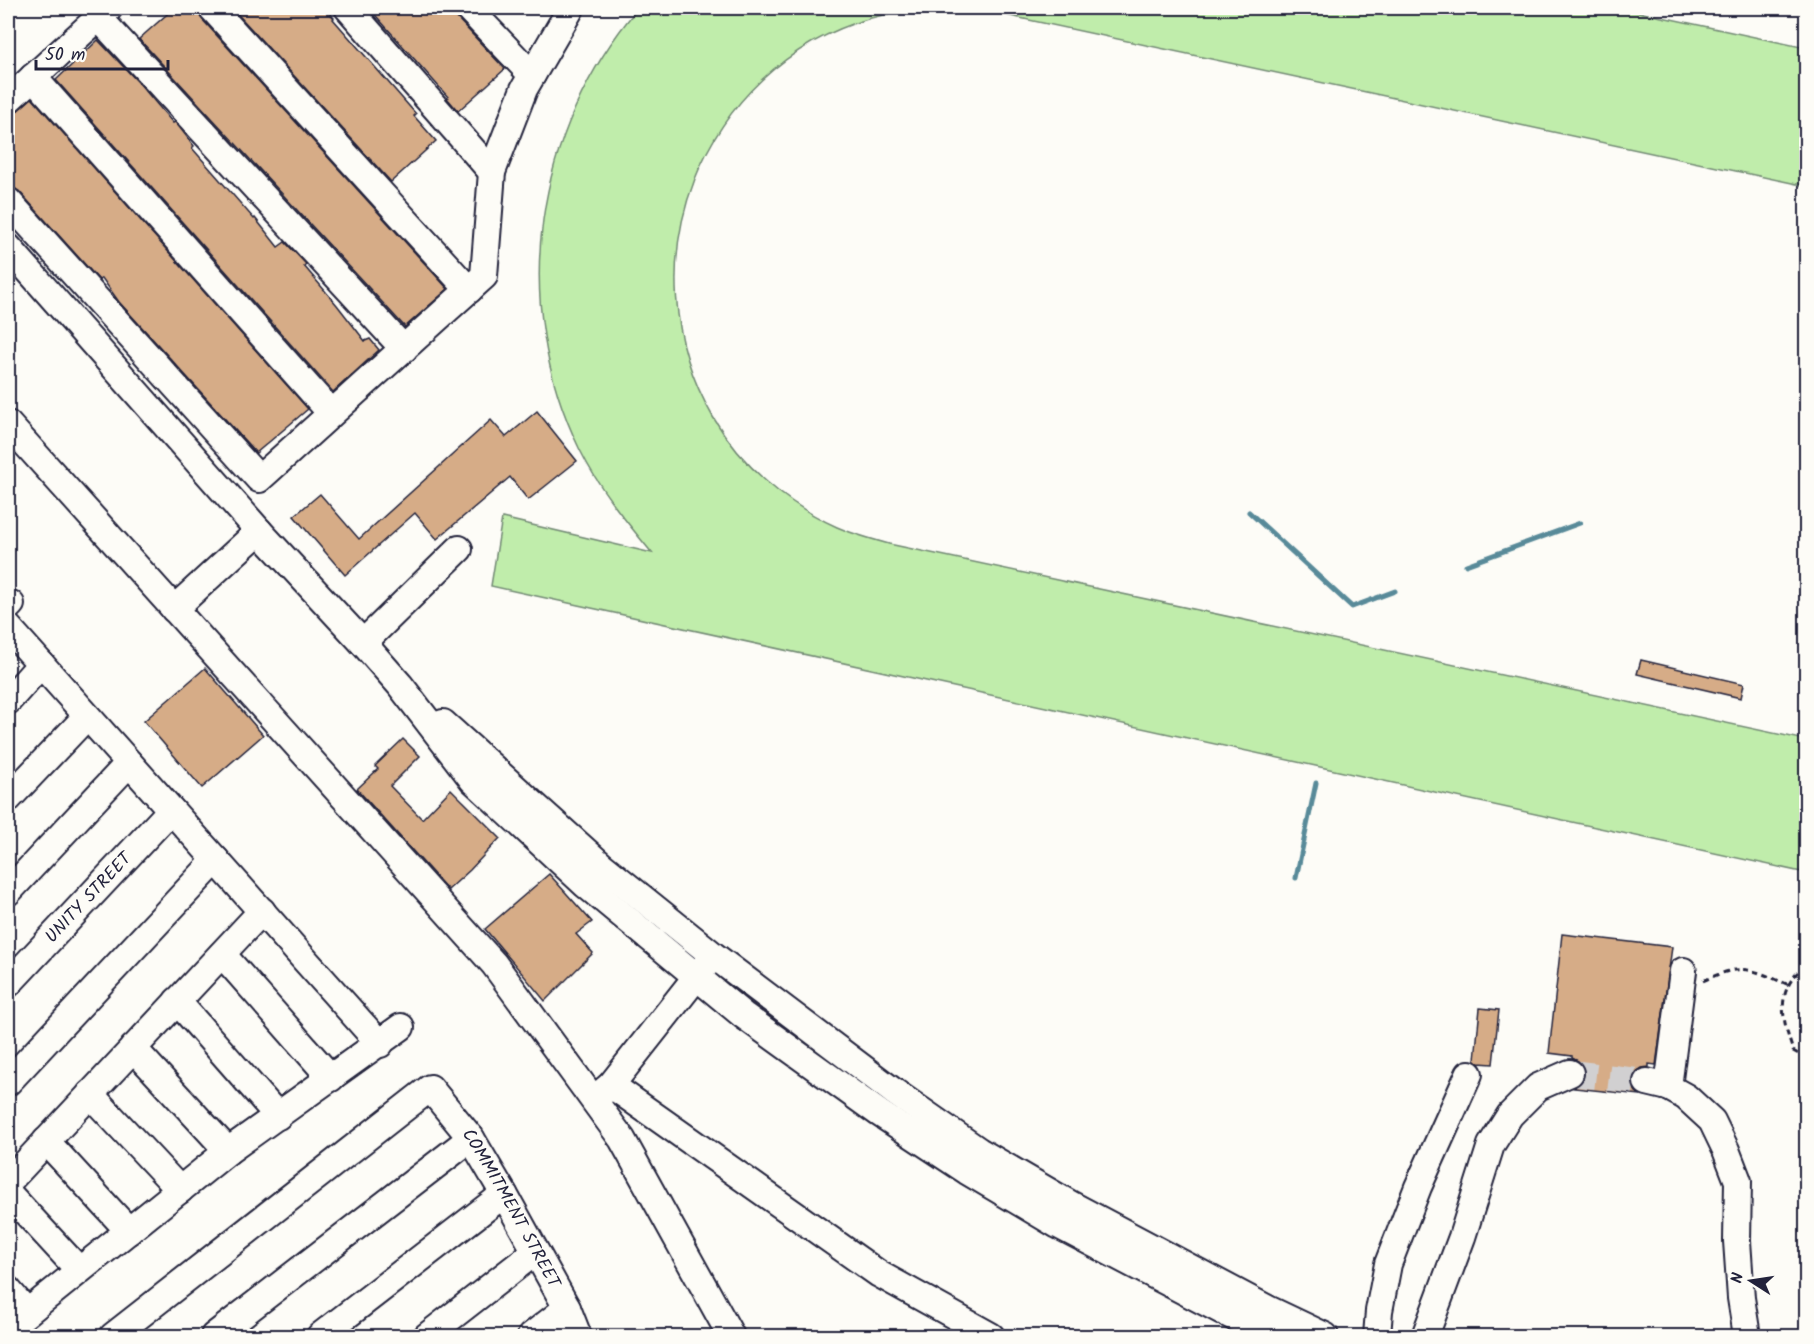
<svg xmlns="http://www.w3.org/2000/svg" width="1814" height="1344" font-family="Kalam,sans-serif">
<rect width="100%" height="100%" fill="#fdfcf7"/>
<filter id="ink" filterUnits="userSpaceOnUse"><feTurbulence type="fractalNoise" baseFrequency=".0167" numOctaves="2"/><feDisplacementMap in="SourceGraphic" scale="12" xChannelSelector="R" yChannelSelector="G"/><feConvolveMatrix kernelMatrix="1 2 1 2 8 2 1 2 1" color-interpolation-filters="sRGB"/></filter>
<g filter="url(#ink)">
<!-- green -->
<path fill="#c0edab" stroke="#718873" stroke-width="1.5" d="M638,8H1620L1806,48V186L1001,14C957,6 914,6 871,18C700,67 625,266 713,417C742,466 786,504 837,527C853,534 871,539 889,544L1806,740V873L491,586L502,518L652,553C624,519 600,490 580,450C508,303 534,131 638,8Z"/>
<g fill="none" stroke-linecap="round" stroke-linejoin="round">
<!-- stream -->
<g stroke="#598a99" stroke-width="5">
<path d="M1249,512L1352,607L1395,591"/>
<path d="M1466,565L1580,523"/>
<path d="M1296,878L1316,783"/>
</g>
</g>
<!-- building -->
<g fill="#d6ac87" stroke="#22223b" stroke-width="1.5">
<path d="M174,8H197L201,18L448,289L405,327L139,39Z"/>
<path d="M232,8H325L334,18L333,19L416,114L414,116L436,141L391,182Z"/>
<path d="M369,8H453L454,12L457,18L505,69L458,111L447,98L448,97Z"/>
<path d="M98,40L139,83L173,123L175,122L180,128L194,146L192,148L254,219L255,218L278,247L285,242L306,264L304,266L337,305L365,341L370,339L379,350L333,392L56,80Z"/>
<path d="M32,98L308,409L256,453L119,302L102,278L99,280L19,191L8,185V119Z"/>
<path d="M537,411L577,461L528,500L510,477L437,539L415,513L345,575L294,516L320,494L359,539L491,420L506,437Z"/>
<path d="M1641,660L1744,684L1741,698L1637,674Z"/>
<path d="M205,668L263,735L202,788L144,721Z"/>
<path d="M403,739L420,756L390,786L422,819L451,789L500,838L470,870L448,890L357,789L378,769L375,766Z"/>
<path d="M549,874L592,922L576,934L593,953L545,1001L485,929Z"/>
<path d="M1562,934L1672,947L1656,1065L1649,1064V1067L1642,1068L1636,1072L1632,1079L1633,1087L1636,1092L1641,1095L1574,1088L1582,1081L1585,1074L1583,1066L1578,1061L1572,1058V1056L1549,1053Z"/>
<path d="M1480,1008L1499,1010L1493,1064L1478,1063L1475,1060Z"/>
</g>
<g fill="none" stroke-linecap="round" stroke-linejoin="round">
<!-- minor-tunnel -->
<path stroke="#d1d0d1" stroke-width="26" stroke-dasharray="26 13" stroke-linecap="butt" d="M1570,1073L1647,1082"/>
<defs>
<g id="minor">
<path d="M212,8L469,290"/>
<path d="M348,8L492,172"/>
<path d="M468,8L532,75"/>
<path d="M98,17L404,349"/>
<path d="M33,77L331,413"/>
<path d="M8,100L109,8"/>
<path d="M8,201L259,479L484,276L492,172L524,89L571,8"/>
<path d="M8,247L259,531L363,643L400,685L473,780L586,885L743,1015L879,1113L967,1171L1058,1225L1270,1336"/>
<path d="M8,424L494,964L622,1139L731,1336"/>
<path d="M8,607L11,604"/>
<path d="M174,609L259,531"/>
<path d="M8,627L380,1044"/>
<path d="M363,643L459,549"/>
<path d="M8,701L41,664"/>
<path d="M443,723L601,865L713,955L893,1091L979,1151L1070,1204L1268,1309L1325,1336"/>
<path d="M8,799L87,716"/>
<path d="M8,892L129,763"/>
<path d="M222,954L331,1078"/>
<path id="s1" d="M8,984L171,810"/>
<path d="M177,1001L278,1116"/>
<path d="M133,1048L228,1151"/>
<path d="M8,1082L216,860"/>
<path d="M1647,1082L1668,1087L1686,1097L1712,1121L1726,1150L1738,1181L1737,1241L1741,1298L1747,1336"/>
<path d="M611,1085L879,1274L991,1336"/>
<path d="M1668,1087L1683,971"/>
<path d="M90,1094L180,1190"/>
<path d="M598,1096L611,1085L708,962"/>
<path d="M46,1141L129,1231"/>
<path d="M8,1182L262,911"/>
<path d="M8,1193L79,1270"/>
<path d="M8,1290L27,1312"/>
<path d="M8,1328L228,1151L401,1027"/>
<path id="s2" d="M113,1336L430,1088L471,1138L504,1194L567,1308L578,1336"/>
<path d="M214,1336L471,1138"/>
<path d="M320,1336L504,1194"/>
<path d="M427,1336L535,1252"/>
<path d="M531,1336L567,1308"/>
<path d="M1377,1336L1379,1311L1388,1264L1418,1187L1469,1074"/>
<path d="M1425,1336L1462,1237L1491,1145L1510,1115L1538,1087L1570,1073"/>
</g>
</defs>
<!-- minor casing -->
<use href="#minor" stroke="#22223b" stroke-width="30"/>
<!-- path -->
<g stroke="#22223b" stroke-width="3" stroke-dasharray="6 4.5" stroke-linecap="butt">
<path d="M1806,965C1774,990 1782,1018 1793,1051L1806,1058"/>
<path d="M1703,981C1743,962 1751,969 1789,985"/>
</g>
<!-- minor -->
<use href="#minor" stroke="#fdfcf7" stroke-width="26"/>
</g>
</g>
<g text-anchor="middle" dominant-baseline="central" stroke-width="4.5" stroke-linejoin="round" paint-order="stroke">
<!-- street labels -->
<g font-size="18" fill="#22223b" stroke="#fdfcf7">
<text stroke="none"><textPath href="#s1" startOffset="118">UNITY STREET</textPath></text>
<text stroke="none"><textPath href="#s2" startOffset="548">COMMITMENT STREET</textPath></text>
</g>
</g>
<!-- margin -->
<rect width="1814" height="1344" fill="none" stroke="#fdfcf7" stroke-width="30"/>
<rect x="15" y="15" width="1784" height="1314" fill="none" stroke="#22223b" stroke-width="2" filter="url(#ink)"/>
<!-- north arrow -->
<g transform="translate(1751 1281) rotate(282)" stroke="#fdfcf7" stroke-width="4.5" paint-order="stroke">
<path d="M0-4.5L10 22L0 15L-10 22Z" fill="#22223b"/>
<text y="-9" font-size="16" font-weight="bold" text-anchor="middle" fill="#22223b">N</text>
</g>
<!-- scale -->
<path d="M36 60v9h132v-9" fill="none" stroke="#22223b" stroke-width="3"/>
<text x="45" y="60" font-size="18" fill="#22223b" stroke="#fdfcf7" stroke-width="4.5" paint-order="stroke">50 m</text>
</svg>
